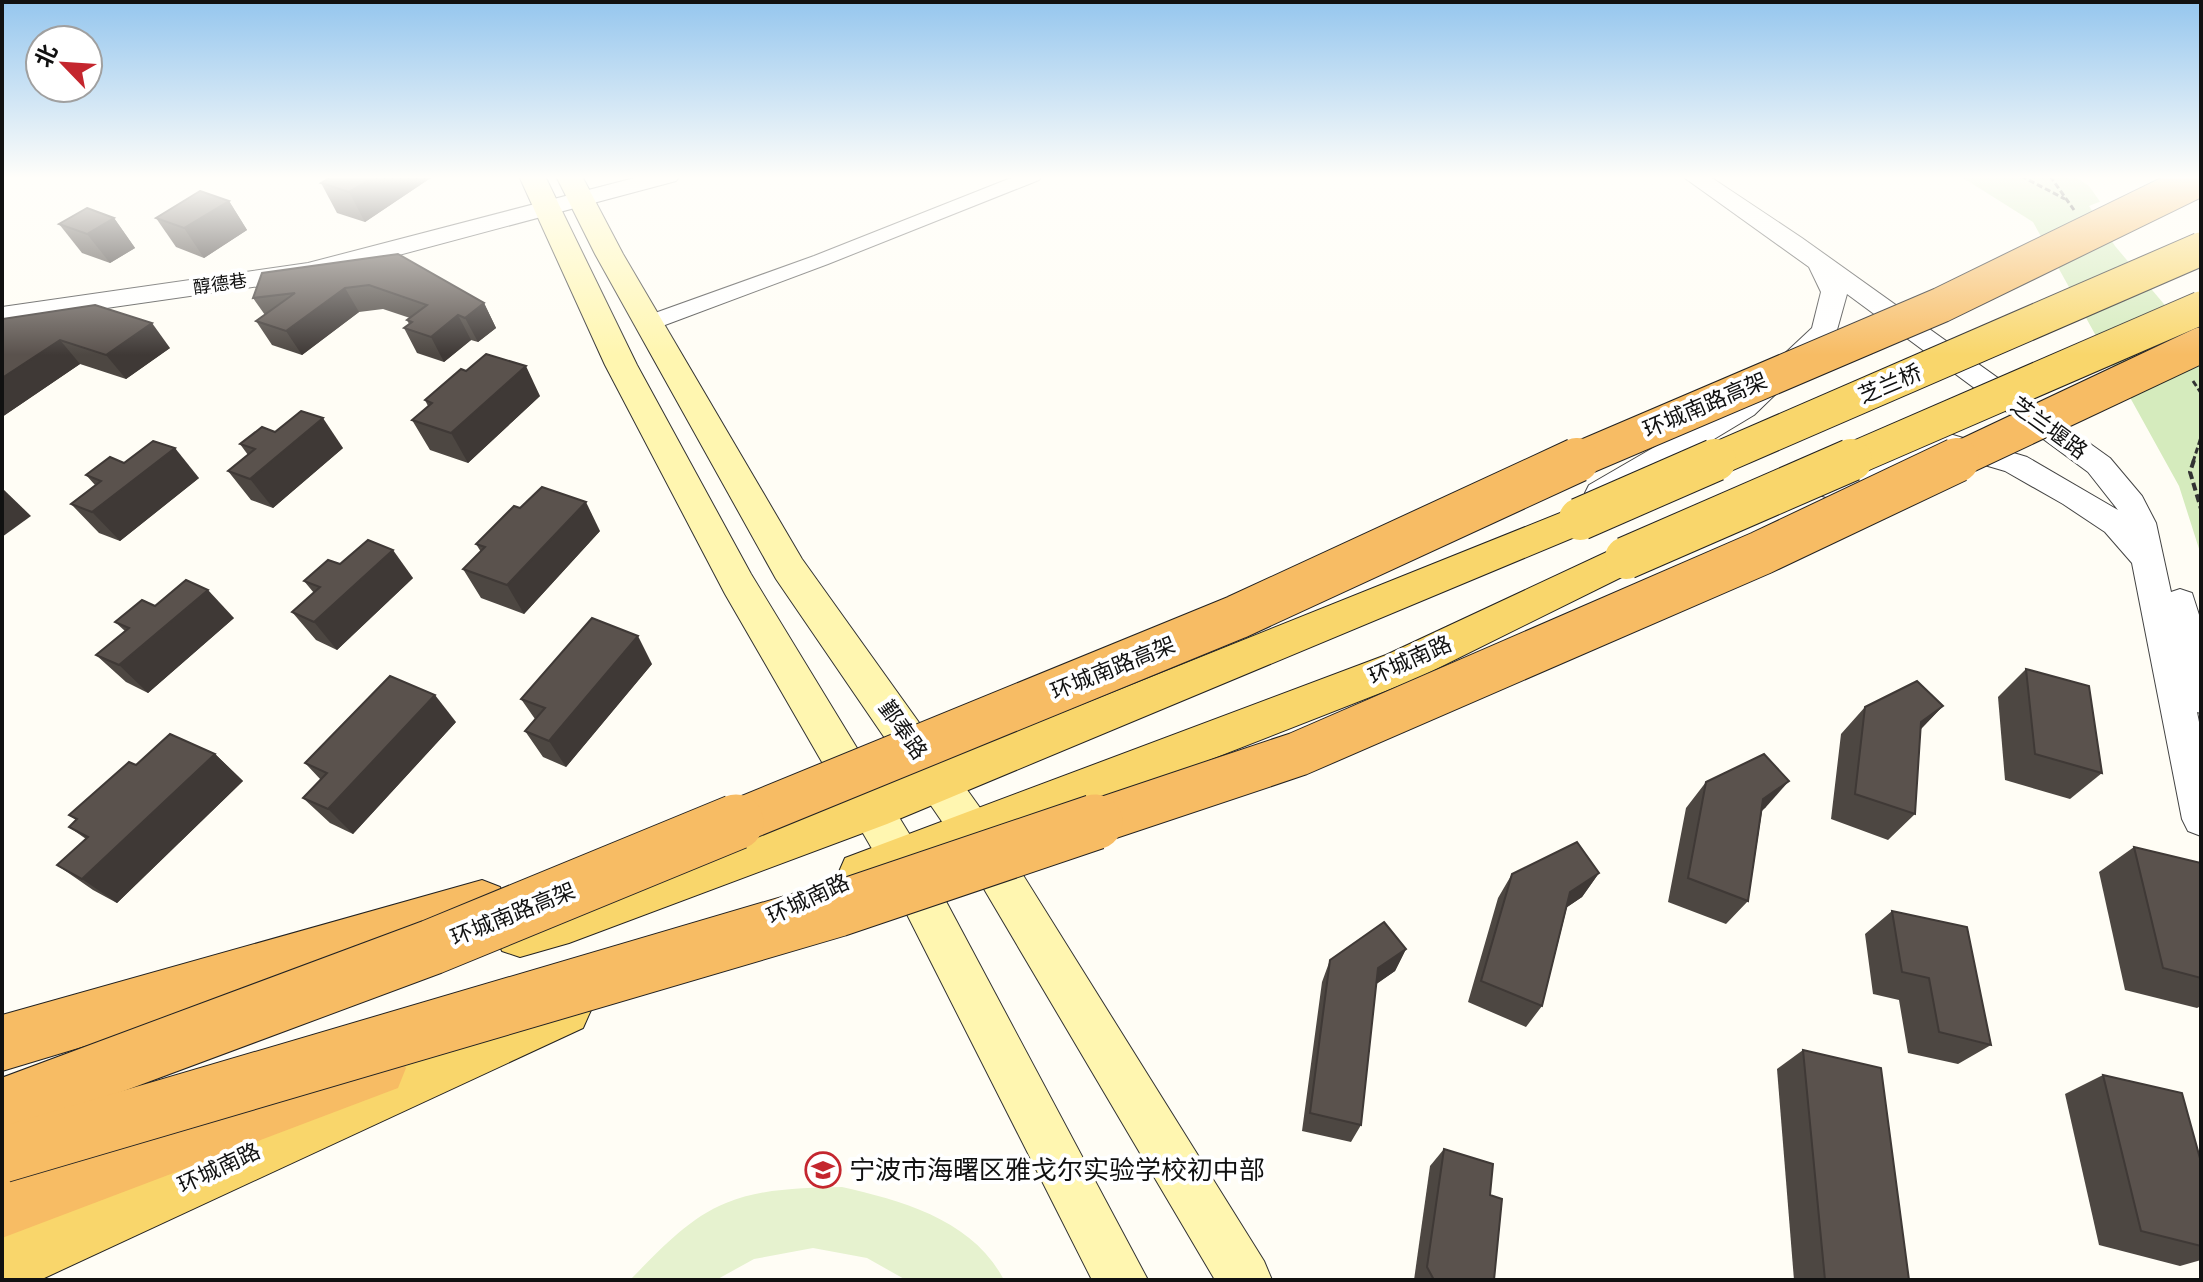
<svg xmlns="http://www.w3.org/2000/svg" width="2203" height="1282" font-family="'Crimson Pro','Noto Sans SC',serif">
<rect width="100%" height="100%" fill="#fffdf5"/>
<!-- green -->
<path fill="#d5ebbd" d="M1960,176H2074L2089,186L2201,345V555L2179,486L2033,222Z"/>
<!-- pitch -->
<path fill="#e6f2cf" d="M842,1187C903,1201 973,1220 1004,1280H906L867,1258L813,1248L754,1259L716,1280H630C658,1252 688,1218 726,1203C762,1188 804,1188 842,1187Z"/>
<!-- pier -->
<path fill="#fffdf5" d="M2164,176H2201V348L2115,246L2089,206Z"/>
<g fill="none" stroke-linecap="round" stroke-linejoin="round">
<defs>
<path id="minor" d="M1016,176H1042L1039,180L828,264L657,328H641L638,323L641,318L814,256Z"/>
<g id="tertiary">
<path d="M642,176H680L676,181L309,279L2,323V307L308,263Z"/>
<path d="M1682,176H1709L1802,238L2110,458L2142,496L2156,523L2171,592L2180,589L2192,593L2201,621V713L2197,712L2201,732V836L2188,831L2182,819L2132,563L2105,532L2063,504L2005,471L1944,453L1837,494L1826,497L1815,494L1811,486L1815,478L1943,432L2027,457L2118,510L2088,472L1847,294L1835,337L1754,415L1611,501L1600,504L1589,501L1585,493L1589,485L1734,401L1812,328L1821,292L1809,267Z"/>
</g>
<g id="secondary">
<path d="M519,176H545L637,365L751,574L916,845L1148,1280H1092L886,873L725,594L605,365Z"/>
<path d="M556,176H582L623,254L802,559L988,819L1264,1261L1272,1280H1215L958,845L776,579L595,254Z"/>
</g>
<g id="primary">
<path d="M1580,505L1594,509L1599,519L1594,529L887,824L569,943L520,957L502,951L495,934L502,917L569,897L857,795Z"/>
<path d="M1626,543L1640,548L1646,558L1640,568L1416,679L862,896L845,890L838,874L845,858L1386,655Z"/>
<path d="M565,985L583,992L591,1010L583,1028L40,1280H2V1237Z"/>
</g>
<g id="trunk">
<path d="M482,880L500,887L508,904L500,921L2,1071V1015Z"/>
<path d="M378,1040L398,1048L406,1068L398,1088L2,1238V1178Z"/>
</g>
</defs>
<!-- minor casing -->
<use href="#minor" stroke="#444" stroke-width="2"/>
<!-- tertiary casing -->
<use href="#tertiary" stroke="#444" stroke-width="2"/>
<!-- secondary casing -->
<use href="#secondary" stroke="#333" stroke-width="2"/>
<!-- primary casing -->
<use href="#primary" stroke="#222" stroke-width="2"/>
<!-- trunk casing -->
<use href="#trunk" stroke="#222" stroke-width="2"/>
<!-- path-far1 -->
<g stroke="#333" stroke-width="3" stroke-dasharray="6 3" stroke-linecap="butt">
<path d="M2021,176L2065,199"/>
<path d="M2050,176L2074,210"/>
<path d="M2193,381L2201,393"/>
<path d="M2193,462L2201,437"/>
</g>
<!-- path -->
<path stroke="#333" stroke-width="4" stroke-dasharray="8 4" stroke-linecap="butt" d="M2194,460L2190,472L2201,509"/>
<!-- minor -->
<use href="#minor" fill="#fff" fill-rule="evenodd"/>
<!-- tertiary -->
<use href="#tertiary" fill="#fff" fill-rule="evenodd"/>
<!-- secondary -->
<use href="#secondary" fill="#fff6b0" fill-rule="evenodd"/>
<!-- primary -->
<use href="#primary" fill="#f9d66b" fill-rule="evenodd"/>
<!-- trunk -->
<use href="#trunk" fill="#f7bc64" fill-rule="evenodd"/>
<defs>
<g id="primary-bridge-far1">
<path d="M1710,462L2201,249"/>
<path d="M1846,462L2201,308"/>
</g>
<g id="primary-bridge">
<path d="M1580,519L1715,460"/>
<path d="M1626,558L1851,460"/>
</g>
<g id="trunk-bridge-far2">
<path d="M1573,462L1941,305L2201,178"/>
<path d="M1953,462L2201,345"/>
</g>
<g id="trunk-bridge-far1">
<path d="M731,824L1237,617L1577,460"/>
<path d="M1089,824L1298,754L1761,553L1957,460"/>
</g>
<g id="trunk-bridge">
<path d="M2,1107L432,947L736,822"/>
<path d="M2,1155L838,909L1095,822"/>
</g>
</defs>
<!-- primary-bridge-far1 casing -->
<use href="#primary-bridge-far1" stroke="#222" stroke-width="35" stroke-linecap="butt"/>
<!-- primary-bridge casing -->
<use href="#primary-bridge" stroke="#222" stroke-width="44" stroke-linecap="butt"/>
<!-- trunk-bridge-far2 casing -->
<use href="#trunk-bridge-far2" stroke="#222" stroke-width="37" stroke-linecap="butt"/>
<!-- trunk-bridge-far1 casing -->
<use href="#trunk-bridge-far1" stroke="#222" stroke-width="46" stroke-linecap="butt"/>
<!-- trunk-bridge casing -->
<use href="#trunk-bridge" stroke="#222" stroke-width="57" stroke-linecap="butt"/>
<!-- primary-bridge-far1 -->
<use href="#primary-bridge-far1" stroke="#f9d66b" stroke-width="33"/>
<!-- primary-bridge -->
<use href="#primary-bridge" stroke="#f9d66b" stroke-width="42"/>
<!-- trunk-bridge-far2 -->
<use href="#trunk-bridge-far2" stroke="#f7bc64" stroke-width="35"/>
<!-- trunk-bridge-far1 -->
<use href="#trunk-bridge-far1" stroke="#f7bc64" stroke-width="44"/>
<!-- trunk-bridge -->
<use href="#trunk-bridge" stroke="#f7bc64" stroke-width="55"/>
</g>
<!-- wall -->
<g fill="#4d4742">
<path d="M432,177L365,222L337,213L321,183Z"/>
<path d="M229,201L247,230L204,258L176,247L156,218Z"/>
<path d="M114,218L135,248L110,263L82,253L59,224Z"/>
<path d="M398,254L484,303L496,328L478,342L471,340L444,362L417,353L404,328L409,324L407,320L410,318L383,309L359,312L302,355L272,345L256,321L265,315L253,298Z"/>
<path d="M2,319L170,348L126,379L80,364L2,417Z"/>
<path d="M540,396L468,463L430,450L412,420L428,406L425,400Z"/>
<path d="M275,432L343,448L273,508L251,500L228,471L248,455L240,444Z"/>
<path d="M124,463L199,478L120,541L99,533L71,504L95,485L86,475Z"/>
<path d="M600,531L524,614L481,598L463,569L481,552L476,544Z"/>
<path d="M340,564L413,578L337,650L316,640L292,612L314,593L304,581Z"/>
<path d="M155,606L234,618L148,693L126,682L96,655L125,631L115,622Z"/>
<path d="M652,664L566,767L543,757L525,731L535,719L521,699Z"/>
<path d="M2026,669L2102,773L2070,799L2005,780L1998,697Z"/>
<path d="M1943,706L1920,730L1915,814L1888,840L1831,819L1841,734L1865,707Z"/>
<path d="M456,722L353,834L330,823L303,798L321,780L305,763Z"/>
<path d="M215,754L243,781L117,903L93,890L57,865L86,839L69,827L76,820L69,815L136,765Z"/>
<path d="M1706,782L1766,807L1762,811L1748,901L1726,924L1668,902L1686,808Z"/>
<path d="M2134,847L2201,863V1006L2197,1008L2125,990L2099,872Z"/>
<path d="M1599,873L1582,897L1567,907L1542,1006L1526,1027L1468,1002L1498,898L1512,874Z"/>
<path d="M1892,911L1991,1045L1958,1064L1908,1053L1899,1000L1873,994L1865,934Z"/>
<path d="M1406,949L1395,971L1376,984L1361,1125L1351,1142L1302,1131L1322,982L1330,960Z"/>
<path d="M1803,1050L1909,1280H1794L1777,1069Z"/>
<path d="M2103,1075L2201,1162V1260L2180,1266L2099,1245L2065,1094Z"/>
<path d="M1444,1149L1490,1195L1494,1280H1414L1430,1166Z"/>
</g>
<!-- shaded-wall -->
<g fill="#3f3936">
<path d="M375,176H431L432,177L365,222L349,192Z"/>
<path d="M229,201L247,230L204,258L184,228Z"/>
<path d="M114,218L135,248L110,263L87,234Z"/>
<path d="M345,288L359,312L302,355L286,331Z"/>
<path d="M484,303L496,328L478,342L465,318Z"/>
<path d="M458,315L471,340L444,362L431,337Z"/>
<path d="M152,323L170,348L126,379L106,355Z"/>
<path d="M60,340L80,364L2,417V378Z"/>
<path d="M526,366L540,396L468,463L451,433Z"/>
<path d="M323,418L343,448L273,508L250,479Z"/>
<path d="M175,448L199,478L120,541L92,512Z"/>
<path d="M2,488L31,516L2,537Z"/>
<path d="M586,502L600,531L524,614L507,585Z"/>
<path d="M393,550L413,578L337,650L314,622Z"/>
<path d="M208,590L234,618L148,693L119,665Z"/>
<path d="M638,636L652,664L566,767L549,741Z"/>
<path d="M435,695L456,722L353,834L328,809Z"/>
<path d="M1943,706L1917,733L1921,722Z"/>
<path d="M215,754L243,781L117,903L82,879Z"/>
<path d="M1789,781L1766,807L1742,825L1763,799Z"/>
<path d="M1599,873L1582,897L1554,916L1570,892Z"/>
<path d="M1406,949L1395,971L1368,990L1378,968Z"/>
</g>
<!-- building -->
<g fill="#5a524d" stroke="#3f3936" stroke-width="2">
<path d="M333,176H375L349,192L321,183Z"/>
<path d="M200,191L229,201L184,228L156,218Z"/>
<path d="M87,208L114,218L87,234L59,224Z"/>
<path d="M398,254L484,303L465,318L458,315L431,337L404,328L412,322L407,320L427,305L369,285L345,288L286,331L256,321L295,293L253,298L262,273Z"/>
<path d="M95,305L152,323L106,355L60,340L2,378V319Z"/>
<path d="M486,354L526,366L451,433L412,420L432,403L425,400L461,369L466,371Z"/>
<path d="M301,411L323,418L250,479L228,471L255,449L240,444L262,427L275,432Z"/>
<path d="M153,441L175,448L92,512L71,504L101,481L86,475L110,457L124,463Z"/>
<path d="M542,487L586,502L507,585L463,569L485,547L476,544L514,506L520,508Z"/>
<path d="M368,540L393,550L314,622L292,612L320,587L304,581L328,560L340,564Z"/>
<path d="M186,580L208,590L119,665L96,655L129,628L115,622L142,600L155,606Z"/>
<path d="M592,618L638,636L549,741L525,731L545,708L521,699Z"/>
<path d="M2026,669L2089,686L2102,773L2035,754Z"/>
<path d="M390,676L435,695L328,809L303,798L327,773L305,763Z"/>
<path d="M1917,681L1943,706L1921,722L1915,814L1855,794L1865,707Z"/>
<path d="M170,734L215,754L82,879L57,865L88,837L69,827L77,819L69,815L129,762L136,765Z"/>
<path d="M1764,754L1789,781L1763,799L1748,901L1688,878L1706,782Z"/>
<path d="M1577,842L1599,873L1570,892L1542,1006L1481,981L1512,874Z"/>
<path d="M2134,847L2201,863V978L2163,968Z"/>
<path d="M1892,911L1967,927L1991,1045L1939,1032L1929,978L1902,972Z"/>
<path d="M1384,922L1406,949L1378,968L1361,1125L1310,1113L1330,960Z"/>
<path d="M1803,1050L1881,1068L1909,1280H1825Z"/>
<path d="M2103,1075L2182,1093L2201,1162V1246L2141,1231Z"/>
<path d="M1444,1149L1493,1164L1490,1195L1502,1199L1494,1280H1434L1427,1267Z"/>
</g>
<!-- sky -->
<linearGradient id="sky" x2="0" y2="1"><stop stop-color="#95c6ee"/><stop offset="0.5" stop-color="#fffefa"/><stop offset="1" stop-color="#fffefa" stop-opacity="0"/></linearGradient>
<rect width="2203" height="355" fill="url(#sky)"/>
<!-- icons -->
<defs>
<symbol id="school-ring" viewBox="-11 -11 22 22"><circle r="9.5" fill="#fff" stroke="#c4262e" stroke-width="1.5"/><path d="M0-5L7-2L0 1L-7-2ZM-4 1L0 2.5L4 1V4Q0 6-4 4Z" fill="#c4262e"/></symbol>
</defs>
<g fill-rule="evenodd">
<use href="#school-ring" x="803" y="1150" width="40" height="40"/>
</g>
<g text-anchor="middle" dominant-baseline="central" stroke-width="8" stroke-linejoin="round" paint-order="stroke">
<!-- far-street labels -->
<g font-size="18" fill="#111" stroke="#fff">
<text transform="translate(220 284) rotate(-8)">醇德巷</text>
</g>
<!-- street labels -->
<g font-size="22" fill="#111" stroke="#fff">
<text transform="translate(1890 384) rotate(-23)">芝兰桥</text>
<text transform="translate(1705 405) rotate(-23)">环城南路高架</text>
<text transform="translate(2049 428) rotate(36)">芝兰堰路</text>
<text transform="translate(1410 660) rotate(-24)">环城南路</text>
<text transform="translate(1113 668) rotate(-22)">环城南路高架</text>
<text transform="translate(903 730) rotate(55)">鄞奉路</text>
<text transform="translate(808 899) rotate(-25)">环城南路</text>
<text transform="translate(513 914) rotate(-22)">环城南路高架</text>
<text transform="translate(219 1168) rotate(-25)">环城南路</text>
</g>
<!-- near-poi labels -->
<g font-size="26" fill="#111" stroke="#fff" text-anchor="start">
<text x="849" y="1170">宁波市海曙区雅戈尔实验学校初中部</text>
</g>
</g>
<!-- border -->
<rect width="2203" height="1282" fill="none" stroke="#111111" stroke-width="8"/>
<!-- north arrow -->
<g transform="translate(64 64) rotate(295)"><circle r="38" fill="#ffffff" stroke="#a0a0a0" stroke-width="2"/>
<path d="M0-6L14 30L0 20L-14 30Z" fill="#c4262e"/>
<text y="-12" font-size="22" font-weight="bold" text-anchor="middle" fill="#111111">北</text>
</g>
</svg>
